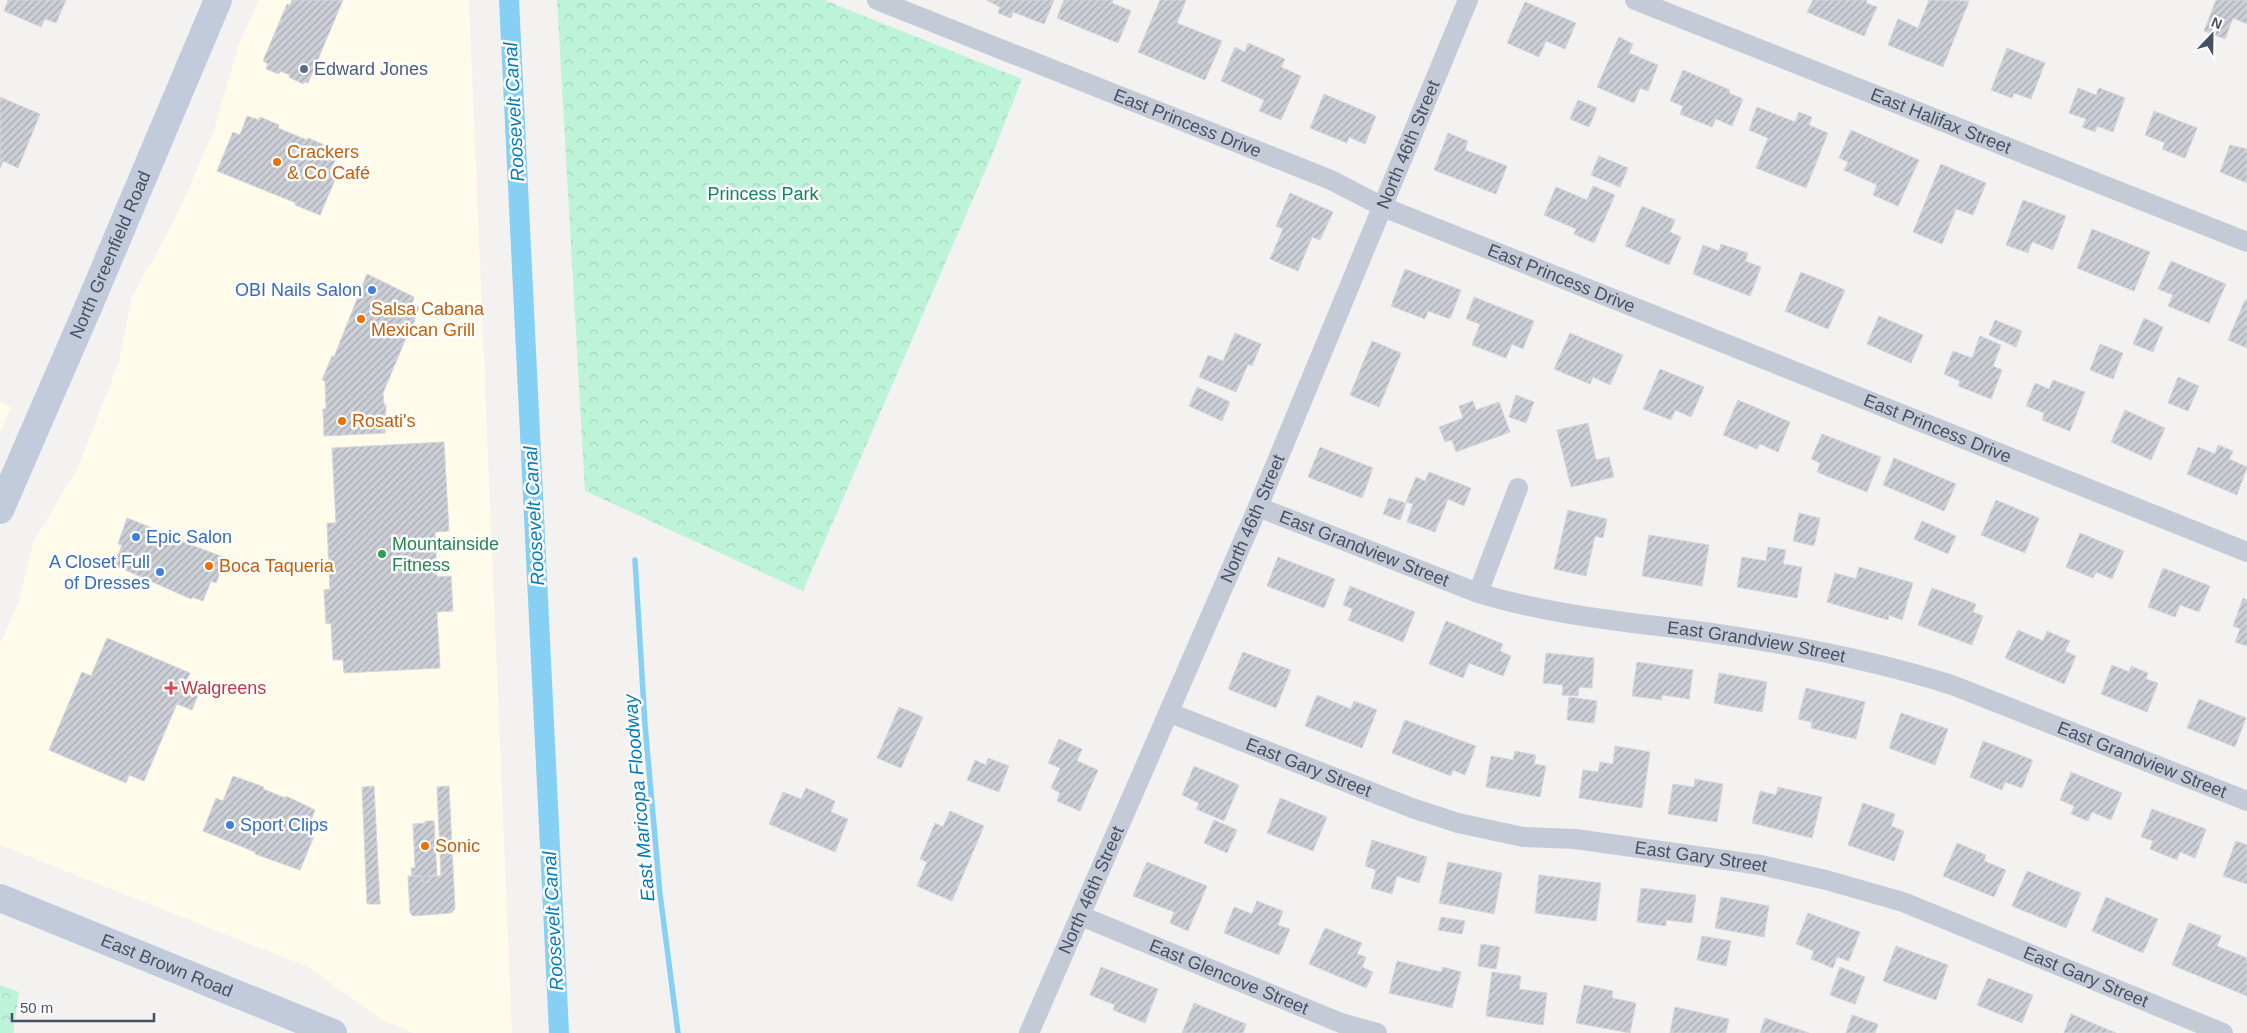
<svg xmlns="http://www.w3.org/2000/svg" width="2247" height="1033" font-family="Arial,sans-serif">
<defs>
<pattern id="park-crowns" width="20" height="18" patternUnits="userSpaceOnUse" patternTransform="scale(1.25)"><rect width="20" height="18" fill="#bdf4d9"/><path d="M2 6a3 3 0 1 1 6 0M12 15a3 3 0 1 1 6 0" fill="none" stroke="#a4d3bd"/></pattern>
<pattern id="building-hatch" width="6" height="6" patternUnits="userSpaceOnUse" patternTransform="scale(1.25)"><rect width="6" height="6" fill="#cdcfd7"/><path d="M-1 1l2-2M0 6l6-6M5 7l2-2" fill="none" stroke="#a8aab2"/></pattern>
</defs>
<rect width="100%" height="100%" fill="#f4f1f1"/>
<!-- commercial -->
<g fill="#fefbeb">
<path d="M258,0H469L512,1033H414L382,1020L308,967L0,845V644L18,604L33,543L77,469L119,362L132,297L175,219L213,133L238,47Z"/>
<path d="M0,402L11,407L0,433Z"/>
</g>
<!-- park -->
<g fill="url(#park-crowns)">
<path d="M557,0H824L1022,79L992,155L803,591L585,491Z"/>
<path d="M0,985L19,992L13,1033H0Z"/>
</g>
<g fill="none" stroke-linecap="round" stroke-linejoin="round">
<!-- stream -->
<path stroke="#86d0f4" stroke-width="5.5" d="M635,560L645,725L660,894L678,1033"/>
<!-- canal -->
<path stroke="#86d0f4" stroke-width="20" d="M509,0L559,1033"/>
</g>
<!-- building -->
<g fill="url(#building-hatch)" stroke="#d5d6dd">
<path d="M8,0H66L56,23L45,19L41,27L4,11Z"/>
<path d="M292,0H343L308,83L304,82L303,84L289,77L290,75L280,71L279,74L266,69L268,64L263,61L287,4L290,5Z"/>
<path d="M986,0H1054L1044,24L1013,12L1011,18L998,13L1000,7Z"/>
<path d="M1064,0H1113L1112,3L1131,11L1118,43L1057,18Z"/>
<path d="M1160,0H1186L1177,23L1222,41L1205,80L1138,52Z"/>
<path d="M1813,0H1867L1866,3L1877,7L1864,36L1807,12Z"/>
<path d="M1929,0L1969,1L1943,67L1888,45L1898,19L1918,28Z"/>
<path d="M2216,0H2247V24L2233,18L2225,39L2204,31Z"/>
<path d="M1525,2L1576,23L1565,49L1546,41L1539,57L1507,43Z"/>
<path d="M1619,37L1633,44L1629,53L1658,65L1648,91L1640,88L1634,103L1597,87Z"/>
<path d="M1248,43L1285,59L1281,67L1301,76L1281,120L1259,111L1264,100L1221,81L1235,47L1245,52Z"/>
<path d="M2007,48L2045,63L2031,99L2014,93L2012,98L1991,90Z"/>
<path d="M1683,70L1730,90L1729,93L1743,99L1732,126L1716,119L1712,127L1680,114L1683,106L1670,101Z"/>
<path d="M2078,88L2096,95L2099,88L2125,98L2113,132L2097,126L2095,132L2082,127L2086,119L2069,113Z"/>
<path d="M1324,94L1376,116L1365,144L1349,137L1347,143L1310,128Z"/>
<path d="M0,97L40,114L18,168L3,161L0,169Z"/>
<path d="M1578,100L1597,108L1589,127L1570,119Z"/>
<path d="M1757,107L1795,122L1799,112L1812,117L1809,125L1828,133L1806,188L1756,168L1768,138L1749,130Z"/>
<path d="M2154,111L2197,128L2185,158L2162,149L2165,143L2145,135Z"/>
<path d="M247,116L259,120L260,117L279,125L278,128L307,140L308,138L327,146L326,149L338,153L330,172L337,175L320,215L295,205L296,203L217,171L233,132L240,135Z"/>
<path d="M1851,130L1919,160L1898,206L1873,195L1877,185L1844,170L1848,162L1839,158Z"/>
<path d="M1448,133L1468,141L1465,150L1507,166L1496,194L1434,170Z"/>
<path d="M2230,145L2247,149V183L2220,172Z"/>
<path d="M1599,156L1628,168L1620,187L1591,175Z"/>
<path d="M1941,164L1986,183L1973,215L1956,209L1942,244L1913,232Z"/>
<path d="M1593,186L1615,195L1594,243L1574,234L1576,229L1544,215L1556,187L1587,200Z"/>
<path d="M1290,193L1333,212L1320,240L1312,237L1298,271L1270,259L1283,229L1276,226Z"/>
<path d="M2023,200L2066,216L2053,250L2032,242L2028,253L2006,245Z"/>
<path d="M1642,206L1675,220L1670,232L1681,237L1669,265L1625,246Z"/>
<path d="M2092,229L2150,252L2134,291L2077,268Z"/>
<path d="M1721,244L1748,253L1745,261L1761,267L1750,296L1693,274L1703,245L1719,251Z"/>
<path d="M2171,261L2226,284L2209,323L2168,306L2173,295L2158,289Z"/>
<path d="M1405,269L1461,290L1450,319L1428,311L1425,319L1391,306Z"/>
<path d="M1801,272L1845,290L1828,329L1785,311Z"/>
<path d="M367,274L414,297L412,304L419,307L408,339L406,338L383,393L384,405H386L385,433L324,436L323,409H326L325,381L322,380L332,356L334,357Z"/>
<path d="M1474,297L1534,321L1523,349L1512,344L1506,358L1472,345L1480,324L1466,319Z"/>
<path d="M2245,300H2247V348L2228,340Z"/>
<path d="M1879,316L1923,335L1911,363L1867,344Z"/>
<path d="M2144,318L2163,327L2153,352L2133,344Z"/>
<path d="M1995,320L2022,331L2016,347L1989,335Z"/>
<path d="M1235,333L1261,344L1252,366L1248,364L1236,392L1199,377L1208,355L1223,361Z"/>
<path d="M1570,333L1623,355L1610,385L1593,377L1590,384L1554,369Z"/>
<path d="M1980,336L2001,345L1993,366L2002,370L1991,399L1958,386L1960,381L1944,374L1953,351L1972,358Z"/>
<path d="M1372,341L1401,353L1379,407L1350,395Z"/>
<path d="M2100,344L2123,353L2113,379L2090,370Z"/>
<path d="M1660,369L1704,387L1691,417L1675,410L1671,420L1643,409Z"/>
<path d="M2178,377L2199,386L2188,411L2168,403Z"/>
<path d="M2053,380L2085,392L2070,431L2042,420L2044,413L2026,406L2035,383L2049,389Z"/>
<path d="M1197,387L1230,402L1222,421L1189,406Z"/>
<path d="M1516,395L1534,402L1526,423L1509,417Z"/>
<path d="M1738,400L1790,422L1778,452L1760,444L1757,449L1723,435Z"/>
<path d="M1473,401L1476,410L1499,402L1510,432L1456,452L1452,440L1445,442L1439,427L1463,418L1459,406Z"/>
<path d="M2125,410L2165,428L2151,460L2111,442Z"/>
<path d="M1588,423L1596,460L1609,457L1614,477L1571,487L1557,430Z"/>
<path d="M1822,434L1881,457L1867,492L1817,472L1820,463L1811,459Z"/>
<path d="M444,442L449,531L435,532L437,577L451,576L453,611L437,612L440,668L344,673L343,660H333L331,623L326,624L324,590L330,589L327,523H336L332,448Z"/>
<path d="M2218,445L2233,451L2229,459L2247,467L2237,495L2187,474L2198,447L2215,454Z"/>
<path d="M1320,447L1373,468L1362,498L1308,477Z"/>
<path d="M1894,458L1956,484L1944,511L1883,485Z"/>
<path d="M1429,472L1471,488L1464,506L1448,499L1435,532L1407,522L1413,504L1406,502L1416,477L1425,481Z"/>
<path d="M1389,498L1406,503L1400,520L1383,514Z"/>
<path d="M1996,500L2039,518L2025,553L1981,535Z"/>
<path d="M1568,510L1607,519L1603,538L1595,536L1586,576L1554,569Z"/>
<path d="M1799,513L1820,518L1814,546L1793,541Z"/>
<path d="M127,518L152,528L151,530L226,558L216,583L211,581L203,601L192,597L191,599L114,565L122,545L118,544Z"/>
<path d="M1922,521L1956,536L1948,554L1914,539Z"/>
<path d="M2080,533L2124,551L2112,579L2096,572L2093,578L2066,567Z"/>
<path d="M1649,535L1709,545L1702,586L1642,576Z"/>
<path d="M1768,547L1786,550L1783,564L1802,567L1797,598L1737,587L1742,557L1766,561Z"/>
<path d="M1278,557L1335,579L1324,608L1267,586Z"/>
<path d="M1859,567L1913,583L1902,620L1889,615L1888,620L1827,602L1835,573L1856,579Z"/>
<path d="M2163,568L2210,586L2199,612L2180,605L2175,617L2148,607Z"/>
<path d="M1350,586L1415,612L1403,642L1348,620L1353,609L1343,605Z"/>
<path d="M1932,588L1976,604L1973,612L1983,616L1972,645L1918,625Z"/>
<path d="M2243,598L2247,600V646L2235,642L2240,629L2233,626Z"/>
<path d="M1446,621L1503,644L1500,651L1511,656L1503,676L1469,663L1463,678L1429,664Z"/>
<path d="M2018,630L2043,641L2047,631L2070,641L2065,651L2076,656L2064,684L2005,658Z"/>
<path d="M107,638L190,673L144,781L129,775L126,783L49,750L82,672L91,676Z"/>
<path d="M1243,652L1291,670L1276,708L1228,689Z"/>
<path d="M1546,653L1594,658L1592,688L1579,687L1578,696L1562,695L1563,685L1543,683Z"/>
<path d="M1637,662L1693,670L1689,699L1662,695V700L1632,696Z"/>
<path d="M2112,665L2129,672L2131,666L2148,673L2146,679L2158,683L2147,712L2101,694Z"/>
<path d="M1719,673L1767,682L1762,712L1714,703Z"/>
<path d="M186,681L201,687L192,710L177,704Z"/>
<path d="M1806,688L1865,702L1856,739L1811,728L1812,722L1798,719Z"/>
<path d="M1317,695L1351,709L1354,701L1377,710L1362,748L1305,726Z"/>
<path d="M1569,697L1597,701L1594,723L1567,720Z"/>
<path d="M2199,699L2246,718L2235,747L2187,728Z"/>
<path d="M899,707L923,717L901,768L877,758Z"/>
<path d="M1901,713L1948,729L1935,765L1889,748Z"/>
<path d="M1405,720L1476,746L1465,775L1453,770L1451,776L1392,753Z"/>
<path d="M1059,739L1082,749L1077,761L1098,770L1080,811L1057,801L1060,793L1051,788L1060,768L1048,763Z"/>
<path d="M1983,741L2033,760L2022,788L2005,782L2002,790L1970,777Z"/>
<path d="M1615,746L1650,752L1642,808L1579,798L1583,770L1598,772L1600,762L1613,764Z"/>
<path d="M1515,751L1536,755L1534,764L1546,766L1540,797L1486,787L1491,756L1513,760Z"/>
<path d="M988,758L1009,766L999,792L967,780L975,760L986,765Z"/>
<path d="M1194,766L1239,785L1224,821L1196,809L1199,803L1182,795Z"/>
<path d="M2071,772L2122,793L2111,820L2092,812L2088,821L2071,814L2074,806L2060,800Z"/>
<path d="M233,776L264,787L263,789L285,798L286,796L315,810L306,833L314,836L300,870L255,854V852L203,831L216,798L223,801Z"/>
<path d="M1695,779L1723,784L1717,822L1668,814L1673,784L1694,787Z"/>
<path d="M374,786L380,904H367L362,787Z"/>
<path d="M449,786L455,909L451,913L413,916L410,913L408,876H422L423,882H430L429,876H441L437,787Z"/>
<path d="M1778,787L1822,797L1812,838L1752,823L1760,791L1776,795Z"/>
<path d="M806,788L835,801L831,812L848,819L835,852L769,824L783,792L801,799Z"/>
<path d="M1280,798L1327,817L1313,851L1267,833Z"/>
<path d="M1863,803L1895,814L1891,826L1904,831L1894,861L1848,845Z"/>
<path d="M2152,809L2206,829L2195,858L2180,852L2177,860L2150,849L2153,841L2141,837Z"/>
<path d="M950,811L984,826L952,901L917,886L927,862L920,859L935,823L943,827Z"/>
<path d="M1214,820L1237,830L1227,853L1204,843Z"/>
<path d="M425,821H434L437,875L429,876L430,882H423L422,876H412L411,868H415L413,824L425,823Z"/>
<path d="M1372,840L1427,857L1419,883L1397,876L1392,894L1371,888L1376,870L1365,866Z"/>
<path d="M2236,841L2247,845V884L2223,876Z"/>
<path d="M1957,843L1986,855L1984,861L2006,870L1994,897L1943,876Z"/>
<path d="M1147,862L1207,886L1188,931L1170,923L1174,912L1133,896Z"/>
<path d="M1448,862L1502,873L1494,914L1439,903Z"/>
<path d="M2027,871L2081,893L2066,928L2012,906Z"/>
<path d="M1539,875L1601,883L1596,921L1535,913Z"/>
<path d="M1641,888L1696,895L1692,923L1666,920V926L1637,922Z"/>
<path d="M1721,897L1769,906L1764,937L1715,928Z"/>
<path d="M2106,897L2158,919L2143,953L2092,931Z"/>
<path d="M1257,901L1283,911L1278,925L1290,929L1279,955L1224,933L1234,907L1252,914Z"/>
<path d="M1808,913L1860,932L1849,961L1837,957L1833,968L1811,959L1814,951L1796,944Z"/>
<path d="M1441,917L1465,921L1462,934L1438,930Z"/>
<path d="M2189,923L2221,936L2217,946L2247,958V996L2172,965Z"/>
<path d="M1325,928L1362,943L1357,954L1366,957L1362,967L1373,972L1366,988L1309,964Z"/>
<path d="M1702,936L1731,941L1726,966L1697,960Z"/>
<path d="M1481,944L1500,947L1496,969L1478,966Z"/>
<path d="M1896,946L1948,965L1936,1000L1883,981Z"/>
<path d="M1397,961L1441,972L1443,967L1461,972L1452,1008L1389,993Z"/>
<path d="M1101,967L1158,989L1145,1023L1113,1010L1115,1005L1090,995Z"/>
<path d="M1840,967L1865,977L1855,1004L1830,995Z"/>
<path d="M1492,972L1521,976L1519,989L1547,993L1543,1025L1486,1016Z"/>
<path d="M1988,978L2033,995L2022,1023L1977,1005Z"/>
<path d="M1584,985L1613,991L1612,998L1636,1003L1630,1033L1576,1023Z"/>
<path d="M1194,1003L1246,1024L1243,1033H1182Z"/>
<path d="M1675,1007L1729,1019L1726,1033H1670Z"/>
<path d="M2071,1014L2116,1033H2064Z"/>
<path d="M1852,1015L1878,1024L1875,1033H1846Z"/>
<path d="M1765,1018L1809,1033H1760Z"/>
</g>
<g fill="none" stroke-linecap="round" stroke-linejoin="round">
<!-- street -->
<g stroke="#c4cbd7" stroke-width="20">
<path id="s1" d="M877,0L1331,180L1383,207L2247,552"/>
<path id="s2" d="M1635,0L2247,242"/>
<path id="s3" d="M1258,507L1478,593C1547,614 1618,621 1690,630C1779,642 1867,658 1952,685L2247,801"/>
<path d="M1478,593L1518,488"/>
<path id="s4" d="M1170,713L1412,808L1458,823L1523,837L1575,839L1761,865L1826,880L1903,902L2223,1033"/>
<path id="s5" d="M1081,916L1341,1023L1377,1033"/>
<path id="s6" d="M1029,1033L1258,507L1468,0"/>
</g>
<!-- secondary -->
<g stroke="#c2cbdb" stroke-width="28">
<path id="s7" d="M0,510L90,303L218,0"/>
<path id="s8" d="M0,898L333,1033"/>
</g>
</g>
<!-- markers -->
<circle fill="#5c6f8a" stroke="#fff" stroke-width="2" cx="304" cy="69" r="5"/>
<g fill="#e8710a" stroke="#fff" stroke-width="2">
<circle cx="277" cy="162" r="5"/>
<circle cx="361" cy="319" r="5"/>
<circle cx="342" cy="421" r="5"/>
<circle cx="209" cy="566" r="5"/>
<circle cx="425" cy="846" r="5"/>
</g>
<g fill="#3f7fe0" stroke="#fff" stroke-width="2">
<circle cx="372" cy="290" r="5"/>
<circle cx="136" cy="537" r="5"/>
<circle cx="160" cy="572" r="5"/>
<circle cx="230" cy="825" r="5"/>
</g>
<circle fill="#2e9e5b" stroke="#fff" stroke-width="2" cx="382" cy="554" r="5"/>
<path fill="#e0444e" stroke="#fff" stroke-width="2" d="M168.5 680.5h5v5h5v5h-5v5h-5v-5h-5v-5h5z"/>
<g text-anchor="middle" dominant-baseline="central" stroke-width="5" stroke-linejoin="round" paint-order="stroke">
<!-- service labels -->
<g font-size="18" fill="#4e5e75" stroke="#fff" text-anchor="start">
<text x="314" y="69">Edward Jones</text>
</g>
<!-- street labels -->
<g font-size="18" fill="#475161" stroke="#fff">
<text stroke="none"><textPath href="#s2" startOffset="329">East Halifax Street</textPath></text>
<text stroke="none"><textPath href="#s1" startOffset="334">East Princess Drive</textPath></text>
<text stroke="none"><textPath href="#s6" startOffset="966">North 46th Street</textPath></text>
<text stroke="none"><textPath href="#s7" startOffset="278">North Greenfield Road</textPath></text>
<text stroke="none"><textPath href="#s1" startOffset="739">East Princess Drive</textPath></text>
<text stroke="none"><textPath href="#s1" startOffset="1144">East Princess Drive</textPath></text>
<text stroke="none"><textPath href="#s6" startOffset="561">North 46th Street</textPath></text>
<text stroke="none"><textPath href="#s3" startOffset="114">East Grandview Street</textPath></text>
<text stroke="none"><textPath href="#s3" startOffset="519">East Grandview Street</textPath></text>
<text stroke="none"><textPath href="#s3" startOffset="924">East Grandview Street</textPath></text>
<text stroke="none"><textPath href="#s4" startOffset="149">East Gary Street</textPath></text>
<text stroke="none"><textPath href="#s4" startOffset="554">East Gary Street</textPath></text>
<text stroke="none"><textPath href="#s6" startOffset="156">North 46th Street</textPath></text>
<text stroke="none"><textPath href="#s8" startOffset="180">East Brown Road</textPath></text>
<text stroke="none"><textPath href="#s5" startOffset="160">East Glencove Street</textPath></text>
<text stroke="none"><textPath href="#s4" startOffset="959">East Gary Street</textPath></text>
</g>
<!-- food labels -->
<g font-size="18" fill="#c56008" stroke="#fff" text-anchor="start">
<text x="287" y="152">Crackers<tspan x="287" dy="21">&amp; Co Café</tspan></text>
<text x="371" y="309">Salsa Cabana<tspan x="371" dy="21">Mexican Grill</tspan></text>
<text x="352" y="421">Rosati's</text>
<text x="219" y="566">Boca Taqueria</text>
<text x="435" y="846">Sonic</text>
</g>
<!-- park labels -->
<g font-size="18" fill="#0f8558" stroke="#fff">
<text x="763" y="194">Princess Park</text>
</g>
<!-- shop labels -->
<g font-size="18" fill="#366cbe" stroke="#fff" text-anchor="end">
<text x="362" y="290">OBI Nails Salon</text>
<text x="146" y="537" text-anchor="start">Epic Salon</text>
<text x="150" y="562">A Closet Full<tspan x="150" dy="21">of Dresses</tspan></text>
<text x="240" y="825" text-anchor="start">Sport Clips</text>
</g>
<!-- leisure labels -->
<g font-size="18" fill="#27864d" stroke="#fff" text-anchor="start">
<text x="392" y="544">Mountainside<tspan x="392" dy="21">Fitness</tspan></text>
</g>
<!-- health labels -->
<g font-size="18" fill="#be3a42" stroke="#fff" text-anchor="start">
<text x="181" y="688">Walgreens</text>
</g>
<!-- water labels -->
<g font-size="19" font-style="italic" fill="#007cbb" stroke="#fff">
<text transform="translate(514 112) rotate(-93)">Roosevelt Canal</text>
<text transform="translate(534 516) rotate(-93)">Roosevelt Canal</text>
<text transform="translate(639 798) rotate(-95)">East Maricopa Floodway</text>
<text transform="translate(553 921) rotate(-93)">Roosevelt Canal</text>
</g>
</g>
<!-- north arrow -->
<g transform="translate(2212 35) rotate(22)" stroke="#ffffff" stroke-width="4" paint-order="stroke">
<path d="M0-4L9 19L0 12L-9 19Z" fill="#475161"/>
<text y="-8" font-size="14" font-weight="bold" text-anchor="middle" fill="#475161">N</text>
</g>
<!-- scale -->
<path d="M12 1013v8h142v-8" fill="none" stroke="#475161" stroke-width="2.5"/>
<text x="20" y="1013" font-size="15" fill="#475161" stroke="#ffffff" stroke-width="4" paint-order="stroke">50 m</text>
</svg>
